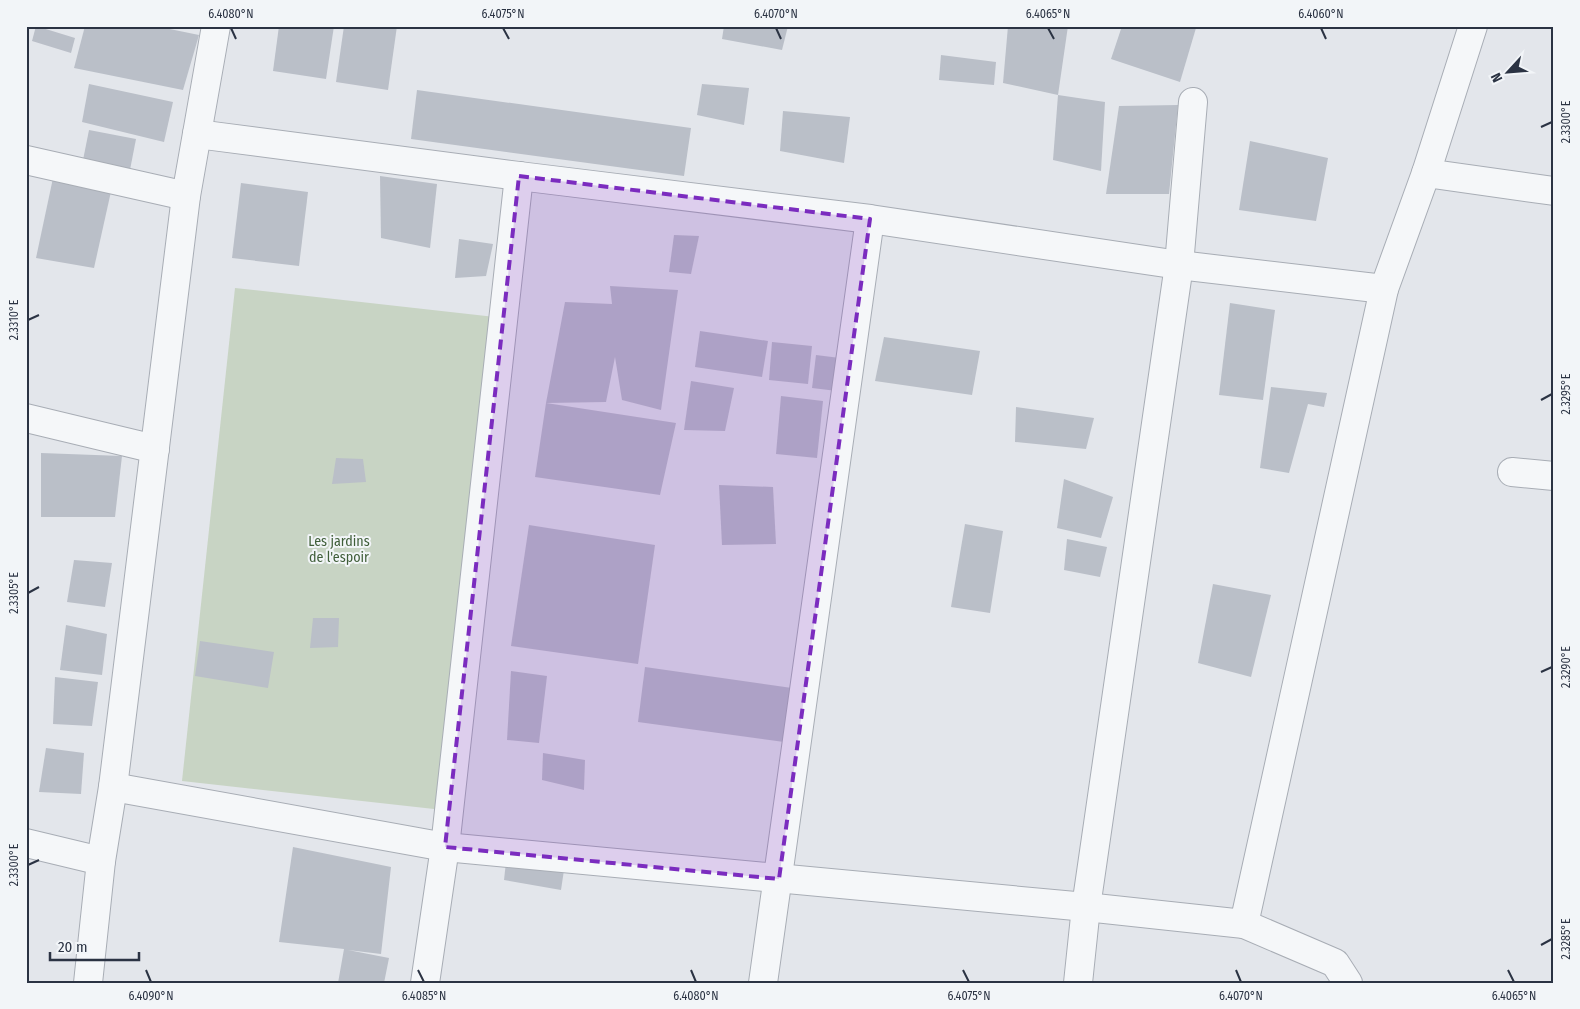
<svg xmlns="http://www.w3.org/2000/svg" width="1580" height="1009" font-family="'Fira Sans Condensed',sans-serif">
<rect width="100%" height="100%" fill="#e3e6eb"/>
<!-- green -->
<path fill="#c8d4c4" d="M235,288L495,317L443,810L182,781Z"/>
<!-- building -->
<g fill="#babfc8">
<path d="M36,26L75,38L71,53L32,41Z"/>
<path d="M85,26H155L199,35L183,90L74,68Z"/>
<path d="M279,26H334L326,79L273,71Z"/>
<path d="M344,26H397L388,90L336,82Z"/>
<path d="M724,26H788L782,50L722,39Z"/>
<path d="M1008,26H1068L1058,95L1003,83Z"/>
<path d="M1122,26L1196,28L1180,82L1111,59Z"/>
<path d="M941,55L996,62L994,85L939,80Z"/>
<path d="M89,84L173,102L164,142L82,122Z"/>
<path d="M702,84L749,88L744,125L697,115Z"/>
<path d="M417,90L691,128L684,176L411,139Z"/>
<path d="M1058,95L1105,102L1101,171L1053,160Z"/>
<path d="M1178,105L1169,194H1106L1119,106Z"/>
<path d="M783,111L850,117L844,163L780,151Z"/>
<path d="M89,130L136,139L129,175L82,165Z"/>
<path d="M1250,141L1328,158L1316,221L1239,210Z"/>
<path d="M380,176L437,184L430,248L381,238Z"/>
<path d="M53,178L112,187L94,268L36,258Z"/>
<path d="M241,183L308,192L299,266L232,258Z"/>
<path d="M674,235L699,236L691,274L669,272Z"/>
<path d="M459,239L493,244L486,276L455,278Z"/>
<path d="M610,286L678,290L661,410L622,400L615,357L606,402L546,403L676,423L660,495L535,477L546,403L565,302L612,304Z"/>
<path d="M1230,303L1275,310L1263,400L1219,395Z"/>
<path d="M700,331L768,341L762,377L695,367Z"/>
<path d="M884,337L980,351L972,395L875,381Z"/>
<path d="M772,342L812,346L808,384L769,380Z"/>
<path d="M816,355L840,358L837,391L812,388Z"/>
<path d="M691,381L734,388L725,431L684,430Z"/>
<path d="M1271,387L1327,393L1324,407L1308,404L1289,473L1260,468Z"/>
<path d="M781,396L823,401L817,458L776,454Z"/>
<path d="M1016,407L1094,418L1086,449L1015,442Z"/>
<path d="M41,453L122,456L115,517H41Z"/>
<path d="M336,458L363,459L366,482L332,484Z"/>
<path d="M1064,479L1113,497L1101,538L1057,528Z"/>
<path d="M719,485L773,487L776,544L722,545Z"/>
<path d="M965,524L1003,531L990,613L951,607Z"/>
<path d="M529,525L655,545L638,664L511,646Z"/>
<path d="M1067,539L1107,547L1100,577L1064,570Z"/>
<path d="M74,560L112,563L105,607L67,602Z"/>
<path d="M1213,584L1271,595L1251,677L1198,663Z"/>
<path d="M313,618H339L338,647L310,648Z"/>
<path d="M66,625L107,634L102,675L60,670Z"/>
<path d="M200,641L274,652L268,688L195,676Z"/>
<path d="M645,667L792,688L784,742L638,722Z"/>
<path d="M511,671L547,676L539,743L507,740Z"/>
<path d="M55,677L98,682L92,726L53,724Z"/>
<path d="M46,748L84,753L81,794L39,792Z"/>
<path d="M543,753L585,760L584,790L542,780Z"/>
<path d="M293,847L391,867L381,954L348,950L389,958L384,983H338L344,949L279,942Z"/>
<path d="M506,862L564,870L561,890L504,880Z"/>
</g>
<g fill="none" stroke-linecap="round" stroke-linejoin="round">
<defs>
<g id="minor">
<path d="M197,134L519,176L870,219L1179,265L1384,289"/>
<path d="M26,160L186,196"/>
<path d="M1426,173L1554,191"/>
<path d="M26,418L155,449"/>
<path d="M1512,472L1554,476"/>
<path d="M113,787L445,847L1086,907L1244,924"/>
<path d="M26,843L101,861"/>
<path d="M88,983L101,861L113,787L186,196L216,26"/>
<path d="M425,983L445,847L519,176"/>
<path d="M763,983L870,219"/>
<path d="M1078,983L1086,907L1179,265L1193,102"/>
<path d="M1348,983L1335,963L1244,924L1384,289L1426,173L1473,26"/>
</g>
</defs>
<!-- minor casing -->
<use href="#minor" stroke="#a8adb5" stroke-width="30"/>
<!-- minor -->
<use href="#minor" stroke="#f5f7f9" stroke-width="28"/>
</g>
<!-- marked area -->
<path fill="#7b2cbf" fill-opacity="0.2" stroke="#7b2cbf" stroke-width="4" stroke-dasharray="10 6" stroke-linejoin="round" d="M519,176L870,219L779,879L445,847Z"/>
<!-- ticks -->
<path fill="none" stroke="#2b3343" stroke-width="2" d="M231,28L236,39M503,28L509,39M776,28L781,39M1048,28L1054,39M1321,28L1326,39M1541,127L1552,122M28,320L39,315M1541,400L1552,394M28,593L39,587M1541,672L1552,667M28,865L39,860M1541,945L1552,939M146,970L151,982M418,970L424,982M691,970L696,982M963,970L969,982M1236,970L1241,982M1508,970L1514,982"/>
<g text-anchor="middle" dominant-baseline="central" stroke-width="4" stroke-linejoin="round" paint-order="stroke">
<!-- park labels -->
<g font-size="14" fill="#3f5e38" stroke="#f2f5f8">
<text x="339" y="541">Les jardins<tspan x="339" dy="16">de l'espoir</tspan></text>
</g>
</g>
<!-- border -->
<rect width="1580" height="1009" fill="none" stroke="#f2f5f8" stroke-width="55"/>
<!-- north arrow -->
<g transform="translate(1508 72) rotate(244)" stroke="#f2f5f8" stroke-width="4" paint-order="stroke">
<path d="M0-4L9 19L0 12L-9 19Z" fill="#2b3343"/>
<text y="-8" font-size="14" font-weight="bold" text-anchor="middle" fill="#2b3343">N</text>
</g>
<!-- scale -->
<path d="M50 952v8h89v-8" fill="none" stroke="#2b3343" stroke-width="2.5"/>
<text x="58" y="952" font-size="15" fill="#2b3343" stroke="#f2f5f8" stroke-width="4" paint-order="stroke">20 m</text>
<rect x="28" y="28" width="1524" height="954" fill="none" stroke="#2b3343" stroke-width="2"/>
<g font-size="12" text-anchor="middle" fill="#2b3343">
<text x="231" y="18">6.4080°N</text>
<text x="503" y="18">6.4075°N</text>
<text x="776" y="18">6.4070°N</text>
<text x="1048" y="18">6.4065°N</text>
<text x="1321" y="18">6.4060°N</text>
<text transform="translate(1566 122) rotate(-90)" y="4">2.3300°E</text>
<text transform="translate(14 320) rotate(-90)" y="4">2.3310°E</text>
<text transform="translate(1566 394) rotate(-90)" y="4">2.3295°E</text>
<text transform="translate(14 593) rotate(-90)" y="4">2.3305°E</text>
<text transform="translate(1566 667) rotate(-90)" y="4">2.3290°E</text>
<text transform="translate(14 865) rotate(-90)" y="4">2.3300°E</text>
<text transform="translate(1566 939) rotate(-90)" y="4">2.3285°E</text>
<text x="151" y="1000">6.4090°N</text>
<text x="424" y="1000">6.4085°N</text>
<text x="696" y="1000">6.4080°N</text>
<text x="969" y="1000">6.4075°N</text>
<text x="1241" y="1000">6.4070°N</text>
<text x="1514" y="1000">6.4065°N</text>
</g>
</svg>
